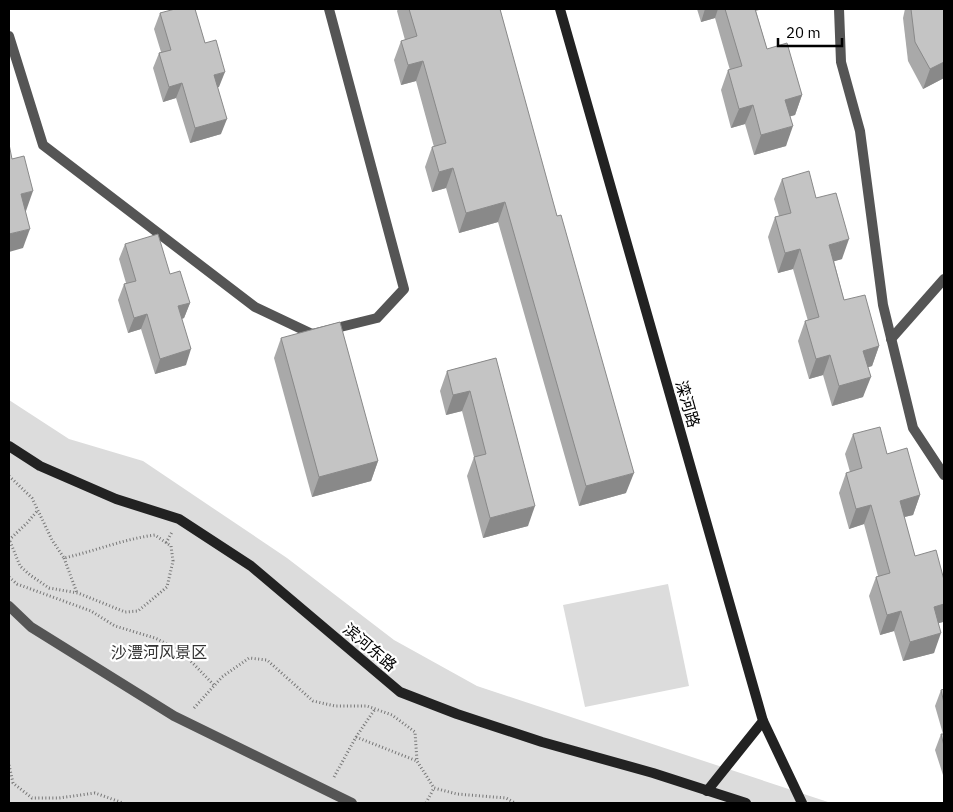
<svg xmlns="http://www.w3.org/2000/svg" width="953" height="812" font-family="'IBM Plex Sans','Noto Sans SC',sans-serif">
<rect width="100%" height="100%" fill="#fff"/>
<!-- green -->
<g fill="#dcdcdc">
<path d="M9,400L69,439L143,461L287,558L394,640L477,686L831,803H9Z"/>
<path d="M668,584L689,686L585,707L563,605Z"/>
</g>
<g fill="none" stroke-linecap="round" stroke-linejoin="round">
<!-- path -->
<g stroke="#777" stroke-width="3" stroke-dasharray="1 2.5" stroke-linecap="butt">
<path d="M9,476L32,498L52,540L64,558C95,551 124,539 155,535L171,546L173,561L167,587L138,611L125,612L78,593L49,588L30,575L20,566L9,539"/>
<path d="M9,540L27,523L38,510"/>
<path d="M166,543L172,532"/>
<path d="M64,558L77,593"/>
<path d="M9,577L17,584L91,611L115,626L155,638L181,651L214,685"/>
<path d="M194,708L222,677L249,658L267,660L313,701L335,706H367L392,715L415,732L417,761L434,788L457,794L506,798L515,803"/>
<path d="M356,737L417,761"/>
<path d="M9,765L13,783L32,798H59L95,793L123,803"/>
<path d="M334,777L356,737L375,709"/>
<path d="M426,803L434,788"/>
</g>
<!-- street -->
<g stroke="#555" stroke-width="10">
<path d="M839,9L841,62L860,131L883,305L913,428L944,475"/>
<path d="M9,36L43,145L255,307L312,334L377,318L404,289L329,9"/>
<path d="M891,339L944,279"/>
<path d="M9,606L31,627L174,716L352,803"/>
</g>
<!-- secondary -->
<g stroke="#222" stroke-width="10">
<path d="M560,9L763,721L707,791"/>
<path d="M9,446L40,466L116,499L179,519L251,566L400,692L457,714L542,742L653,773L746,803"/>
<path d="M763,721L802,803"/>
</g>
</g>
<!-- wall -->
<g fill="#a9a9a9">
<path d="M398,9H500L626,493L579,506L498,222L459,233L446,188L432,192L425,167L432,147H434L416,81L401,85L394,60L401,41L405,40L397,11Z"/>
<path d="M697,9H762L756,11L767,49L802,95L795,115L790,116L786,146L754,155L745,124L731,128L721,90L728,70H730L715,18L701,22Z"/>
<path d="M905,9H944V78L923,89L908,61L903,18Z"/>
<path d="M160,13L205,43L219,87H217L221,134L190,143L176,98L163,102L153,68L159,53L161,52L154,29Z"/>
<path d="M782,179L816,198L842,259L834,261L844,300L879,346L872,366L868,367L863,397L832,406L823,375L809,379L798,341L805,321H808L793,269L778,273L768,237L775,217L779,216L774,199Z"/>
<path d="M125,244L190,303L184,318L182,319L186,365L155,374L141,329L128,333L118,300L124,284L126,283L119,259Z"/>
<path d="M281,338L378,461L371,481L312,497L274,358Z"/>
<path d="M496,358L528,526L483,538L467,476L474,457L462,411L446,415L440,391L447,371Z"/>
<path d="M853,434L887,454L920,495L913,515L904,517L915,556L944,580V619L943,622L939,623L934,653L903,661L894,631L880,635L869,596L876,577L878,576L864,524L849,529L839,493L846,473L850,472L845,454Z"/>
<path d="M944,689V775H943L935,750L941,734H943L935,706L941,690Z"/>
</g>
<!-- shaded-wall -->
<g fill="#898989">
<path d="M705,9H718L715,18L701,22Z"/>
<path d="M423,61L416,81L401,85L408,65Z"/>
<path d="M944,62V78L923,89L930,69Z"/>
<path d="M225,72L219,87L208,90L214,75Z"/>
<path d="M182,83L176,98L163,102L169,87Z"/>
<path d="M802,95L795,115L778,120L785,100Z"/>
<path d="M753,105L745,124L731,128L739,109Z"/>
<path d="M227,119L221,134L190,143L195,128Z"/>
<path d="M793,126L786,146L754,155L761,135Z"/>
<path d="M453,168L446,188L432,192L439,172Z"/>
<path d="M33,191L26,211L14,214L21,194Z"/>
<path d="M505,202L498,222L459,233L466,213Z"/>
<path d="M30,229L23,248L9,252V234Z"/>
<path d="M849,239L842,259L822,265L829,245Z"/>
<path d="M800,249L793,269L778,273L785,253Z"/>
<path d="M190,303L184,318L173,321L178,306Z"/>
<path d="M147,314L141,329L128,333L134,318Z"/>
<path d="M879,346L872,366L856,371L863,351Z"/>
<path d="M191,349L186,365L155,374L160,359Z"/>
<path d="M830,355L823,375L809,379L816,359Z"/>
<path d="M871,377L863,397L832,406L839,386Z"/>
<path d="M470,391L462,411L446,415L453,395Z"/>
<path d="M378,461L371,481L312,497L319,477Z"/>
<path d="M634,473L626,493L579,506L586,486Z"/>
<path d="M920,495L913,515L892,520L900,501Z"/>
<path d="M871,505L864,524L849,529L856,509Z"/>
<path d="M535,506L528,526L483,538L490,518Z"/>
<path d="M944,604V619L943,622L927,626L934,607Z"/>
<path d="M901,611L894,631L880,635L887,615Z"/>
<path d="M941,633L934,653L903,661L910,642Z"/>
</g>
<!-- building -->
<g fill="#c4c4c4" stroke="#898989">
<path d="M175,9H195L205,43L216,40L225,72L214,75L227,119L195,128L182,83L169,87L159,53L171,50L160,13Z"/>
<path d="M409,9H500L557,216L561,215L634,473L586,486L505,202L466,213L453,168L439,172L432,147L446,143L423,61L408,65L401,41L417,36Z"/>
<path d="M725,9H755L767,49L787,43L802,95L785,100L793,126L761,135L753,105L739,109L728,70L742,66Z"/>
<path d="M911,9H944V62L930,69L915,42Z"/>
<path d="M9,144L12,159L24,156L33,191L21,194L30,229L9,234Z"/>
<path d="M809,171L816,198L836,193L849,239L829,245L844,300L865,295L879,346L863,351L871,377L839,386L830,355L816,359L805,321L819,317L800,249L785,253L775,217L791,213L782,179Z"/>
<path d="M158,234L170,274L180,271L190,303L178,306L191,349L160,359L147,314L134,318L124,284L136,281L125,244Z"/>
<path d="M340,322L378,461L319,477L281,338Z"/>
<path d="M496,358L535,506L490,518L474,457L486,454L470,391L453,395L447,371Z"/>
<path d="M880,427L887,454L907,448L920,495L900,501L915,556L936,550L944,580V604L934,607L941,633L910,642L901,611L887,615L876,577L890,573L871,505L856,509L846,473L862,468L853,434Z"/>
<path d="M944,689V703L941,690Z"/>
<path d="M941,734H944V746Z"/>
</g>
<g text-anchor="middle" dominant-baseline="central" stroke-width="4.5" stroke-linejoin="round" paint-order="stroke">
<!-- street labels -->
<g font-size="16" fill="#000" stroke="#fff">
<text transform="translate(688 404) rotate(74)">滦河路</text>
<text transform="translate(370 647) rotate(40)">滨河东路</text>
</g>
<!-- park labels -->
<g font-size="16" fill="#333" stroke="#fff">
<text x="159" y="652">沙澧河风景区</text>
</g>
</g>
<!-- border -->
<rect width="953" height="812" fill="none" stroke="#000000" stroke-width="20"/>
<!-- scale -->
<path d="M778 38v8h64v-8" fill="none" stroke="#000000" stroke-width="2.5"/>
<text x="786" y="38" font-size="15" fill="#000000" stroke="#ffffff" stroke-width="4" paint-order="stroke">20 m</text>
</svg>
